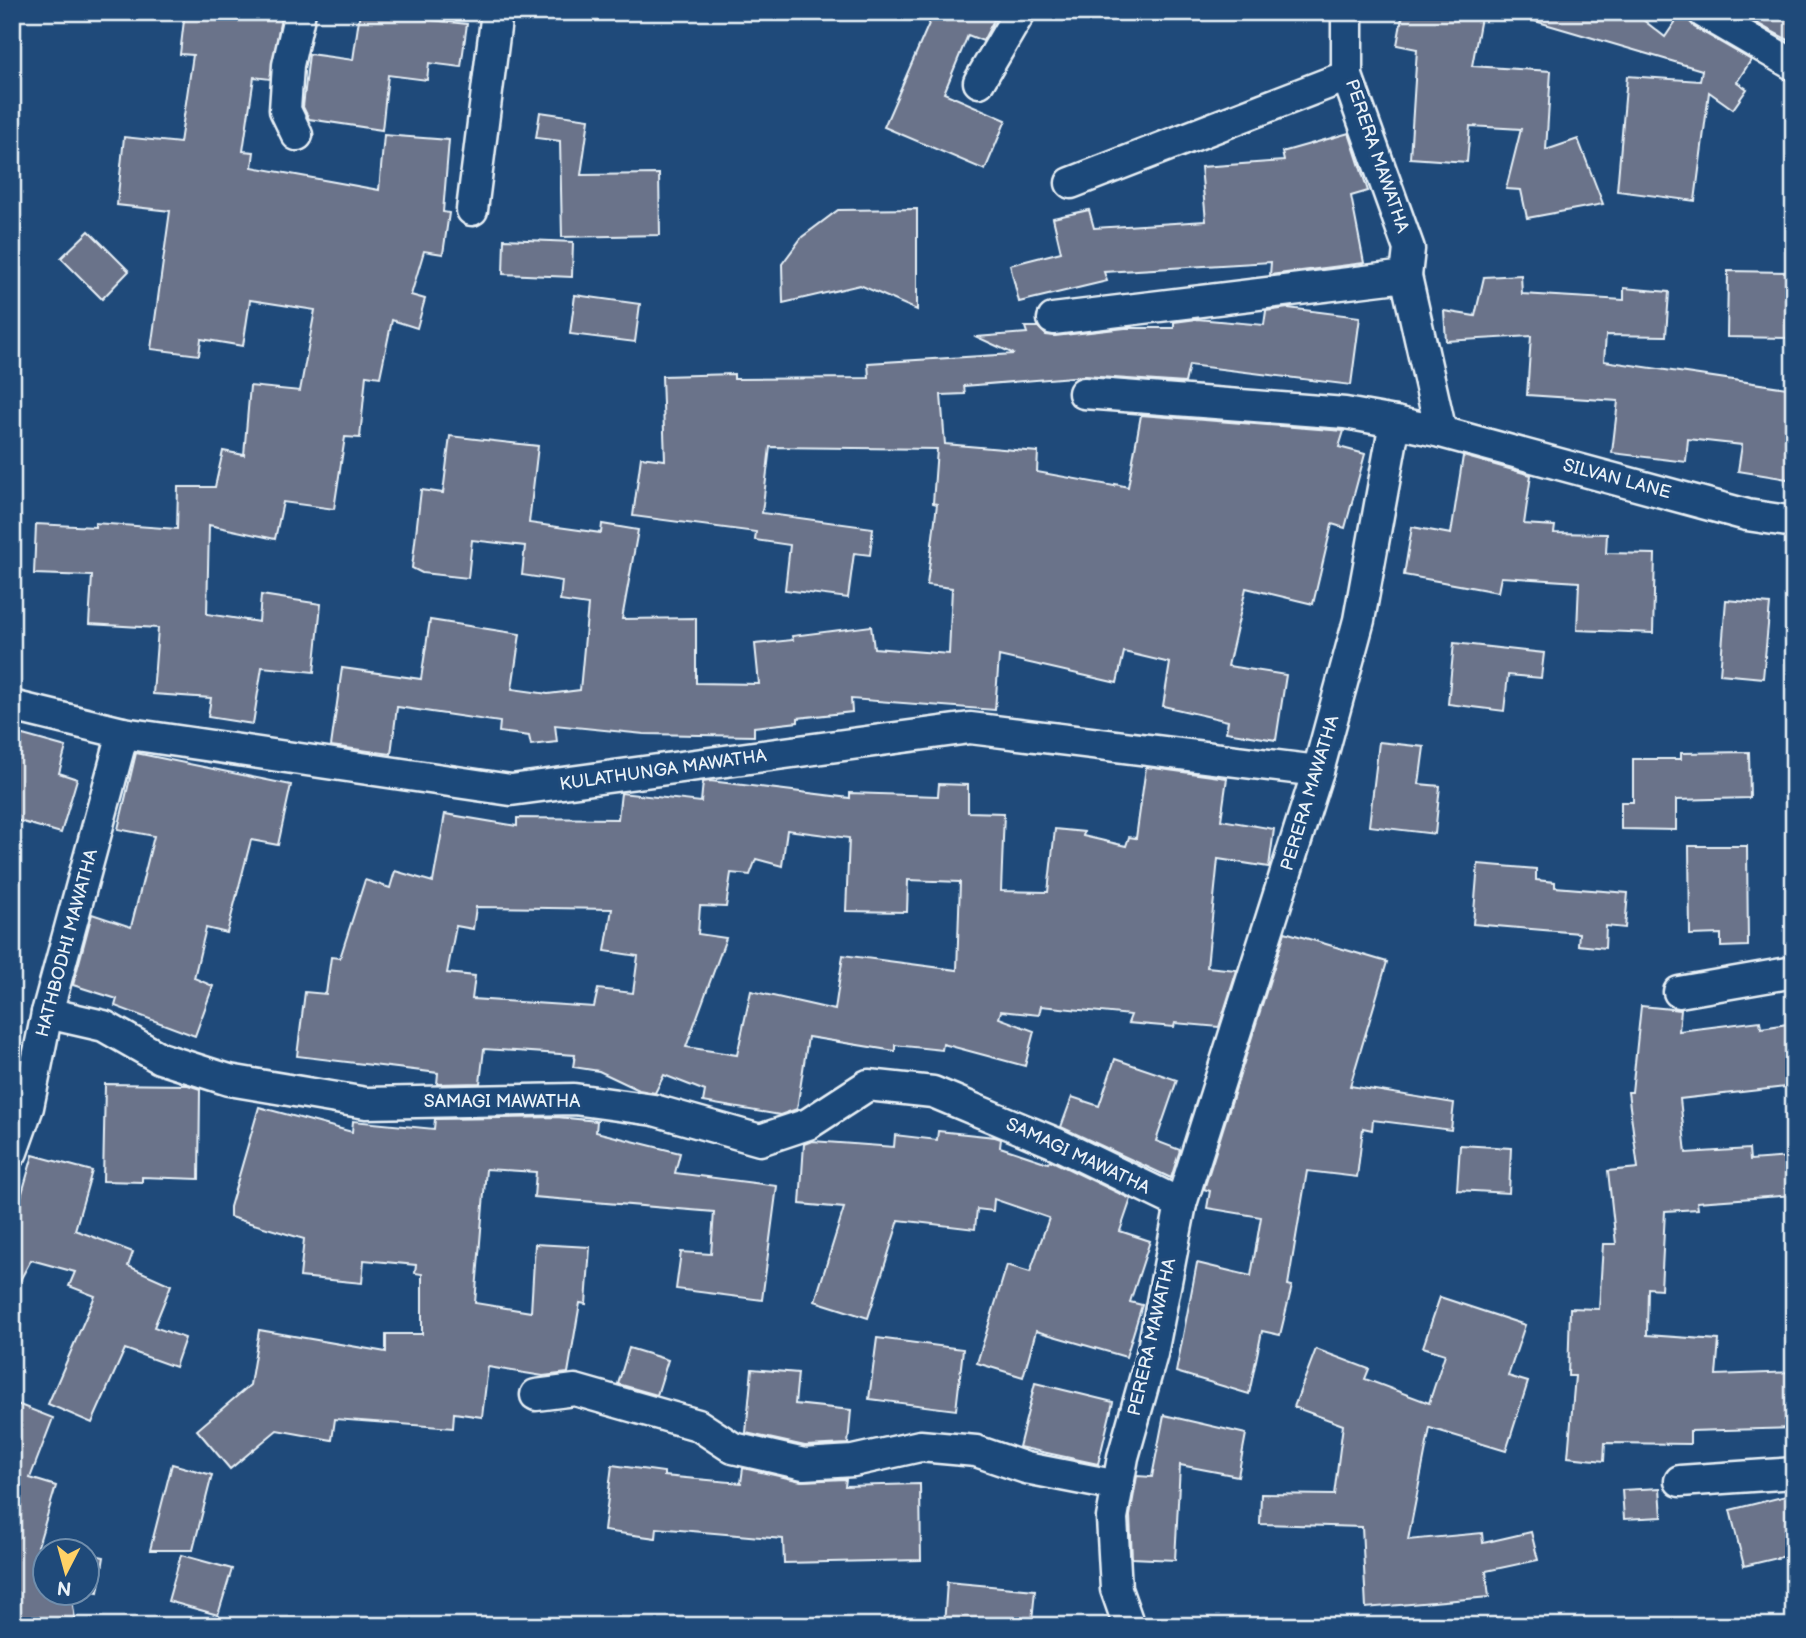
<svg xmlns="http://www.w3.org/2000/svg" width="1806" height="1638" font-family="'Balsamiq Sans',sans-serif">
<rect width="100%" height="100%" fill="#1f4a7a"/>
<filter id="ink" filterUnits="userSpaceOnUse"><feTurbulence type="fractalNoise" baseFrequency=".0143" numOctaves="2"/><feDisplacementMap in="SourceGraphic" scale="14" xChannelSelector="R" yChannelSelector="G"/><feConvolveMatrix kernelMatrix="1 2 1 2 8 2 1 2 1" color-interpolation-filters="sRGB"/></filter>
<g filter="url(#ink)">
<!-- building -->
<g fill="#6a738a" stroke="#e8f1f8" stroke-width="2" fill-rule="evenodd">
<path d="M185,12H282L270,79L254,77L243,151L254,152L252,167L379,190L384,135L449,140L443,212L449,213L443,254L424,251L411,295L425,299L417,328L392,320L380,377L366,375L360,438L345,437L334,509L283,502L275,539L209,525L207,614L259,622L261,595L321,604L314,672L262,667L253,724L208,717L211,698L153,694L158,628L89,624L92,576L34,574L36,524L95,527V523L177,529L178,487H215L223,451L244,455L250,386L300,391L315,310L250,300L243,346L201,339L199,355L151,349L170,211L117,205L124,137L180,143L193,55L180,54Z"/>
<path d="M360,12L467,24L461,67L429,63L427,80L388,75L382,130L309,119L303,107L309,54L353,60Z"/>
<path d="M915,12H998L983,41L968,35L944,93L1006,120L985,170L884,127L931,19Z"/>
<path d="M1403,12H1482L1472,66L1551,71L1546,150L1578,139L1603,204L1527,218L1521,190L1506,189L1521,129L1470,126L1467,162L1410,158L1417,49L1397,45Z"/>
<path d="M1529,12H1633L1665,37L1682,12H1686L1694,27L1751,60L1737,82L1747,89L1733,109L1709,92L1695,201L1617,191L1627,76L1700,81L1702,70L1528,19Z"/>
<path d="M1738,12H1794V43L1771,31Z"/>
<path d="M540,112L589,119L581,175L659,174L660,235L562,237L560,141L536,138Z"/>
<path d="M1349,133L1368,191L1351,196L1364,263L1270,275L1271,262L1104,272L1107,281L1019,302L1010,265L1061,252L1053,218L1089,210L1094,228L1206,221L1201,167L1284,161L1282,152Z"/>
<path d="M917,209V310L860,285L783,303L782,264L802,237L838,210Z"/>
<path d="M89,231L129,271L102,299L61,258Z"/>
<path d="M504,239L573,242L572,277L503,274Z"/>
<path d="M1728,271L1792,272L1791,338L1727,337Z"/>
<path d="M1521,275L1522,294L1624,300V288L1669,292L1666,336L1606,335L1604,361L1794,389V480L1738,471L1742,445L1688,439L1686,462L1612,453L1618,401L1527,395L1531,336L1446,341L1444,311L1475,316L1484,277Z"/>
<path d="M575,295L640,304L635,342L570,334Z"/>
<path d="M1288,308L1360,317L1351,385L1189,365L1185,383L1085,376L964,386L965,394L941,395L945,444L1038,452L1037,472L1114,486L1115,484L1128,487L1141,415L1344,431L1339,447L1365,454L1345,528L1332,524L1313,604L1246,588L1228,666L1286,675L1276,740L1226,732L1228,721L1163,706L1170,663L1124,652L1117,683L999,656L995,710L851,699L852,712L798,718V722L754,727V736L644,734L555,725L557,742L531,745L529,736L499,732L500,722L397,707L391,754L331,746L342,668L421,679L430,620L520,634L512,689L548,694L580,690L588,605L560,601L562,581L522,575L525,546L472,540L468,578L422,573L412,568L421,490L443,493L450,436L538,446L529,523L601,533L602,524L638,530L622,619L696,618V683L759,684L755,644L793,640L792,636L871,626L874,648L949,654L952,588L927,585L937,504L933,503L937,449L770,447L762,513L873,528L870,555L854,553L848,598L785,590L790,545L755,540L756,532L633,516L641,457L665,460L662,376L734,374V379L869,378L868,363L1014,354L977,337L1027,333L1025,327H1038L1046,335L1055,336L1125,328H1174V322L1197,319L1264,325L1266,311Z"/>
<path d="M1463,456L1531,475L1524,524L1555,526L1554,533L1607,534L1606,553L1655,554L1653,633L1577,630L1579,582L1501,577L1498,592L1404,575L1412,527L1451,534Z"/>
<path d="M1726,600L1770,604L1763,678L1720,674Z"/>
<path d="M1454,643L1544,653L1541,678L1508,675L1504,711L1448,704Z"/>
<path d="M12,732L66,747L59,773L77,779L61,833L12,819Z"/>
<path d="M1379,742L1424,747L1419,784L1440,786L1435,834L1369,826Z"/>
<path d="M1749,752L1750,798L1676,800V830L1621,829V802H1633V759H1681V753Z"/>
<path d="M136,753L291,785L278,845L251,840L227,933L206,928L194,978L213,986L195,1036L115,1006L117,999L73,985L92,914L131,927L154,836L118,829Z"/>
<path d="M1146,767L1227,778L1221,820L1274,829L1269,867L1218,859L1207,967L1237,970L1219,1027L1175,1023L1174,1027L1128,1023L1131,1015L1041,1006L1039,1015L1001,1011L999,1018L1034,1031L1025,1066L943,1044L942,1050L895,1045V1051L808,1037L797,1109L780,1115L703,1102L705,1091L664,1075L655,1093L639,1090L599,1071L573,1067L575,1055L484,1049L480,1083L437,1084L438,1073L297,1056L305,992L326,994L331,957L340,958L365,880L390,888L395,871L433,882L445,814L517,826V818L618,819L621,793L701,802L703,782L710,781L850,798V793L938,796L939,784L968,785V812L1004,813L1001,891L1048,892L1055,829L1084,832L1083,836L1126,846L1129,837L1136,838ZM787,830L849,838L846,911L907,912L908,880L960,882L957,970L843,955L835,1010L751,991L737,1055L686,1047L726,938L698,934L700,906L726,907L731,873L750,875L756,859L782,866ZM476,907L612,909L605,951L638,956L633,993L598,989L594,1007L472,999L475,976L447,973L456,926L473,929Z"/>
<path d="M1689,846H1747L1748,946L1721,947V934L1690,935Z"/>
<path d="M1478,864L1536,869V880L1555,882V887L1628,893L1625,928L1606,926L1605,948L1578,945L1579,933L1473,924Z"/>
<path d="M1285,932L1387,962L1350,1086L1454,1103L1451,1130L1373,1120L1372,1130L1363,1128L1357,1177L1307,1171L1288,1285L1292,1286L1280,1335L1262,1331L1249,1394L1176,1372L1197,1263L1251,1276L1261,1217L1207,1208L1210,1191L1204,1189Z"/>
<path d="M1641,1006L1681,1010L1679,1031L1760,1021L1761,1028L1794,1023V1086L1680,1099L1686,1153L1749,1149L1750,1160L1791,1157L1794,1195L1697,1202L1698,1209L1665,1211L1661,1289L1648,1288L1647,1335L1719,1340L1716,1375L1794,1372V1428L1690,1431V1444L1605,1443L1604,1461L1568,1457L1575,1376H1568L1570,1308L1599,1309L1603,1244H1616L1608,1171L1638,1168L1628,1092H1632Z"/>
<path d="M1115,1059L1177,1080L1156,1141L1180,1150L1171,1178L1061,1127L1072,1097L1099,1106Z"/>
<path d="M105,1084L188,1085L200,1089L199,1179L142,1177V1182L103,1181Z"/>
<path d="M259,1107L352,1132L353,1121L434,1129L435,1119L557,1117L597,1121L596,1132L680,1153L675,1173L777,1186L762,1300L676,1289L681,1252L711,1254L714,1212L534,1197L536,1172L486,1169L475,1303L531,1312L535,1244L590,1247L586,1304L580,1303L568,1373L543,1376L488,1367L482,1417L454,1413L453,1428L335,1419L332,1440L277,1430L230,1469L197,1430L250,1385L259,1330L386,1352V1334H422V1274L415,1273L416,1265L364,1260L362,1283L300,1277L304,1239L230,1217V1207Z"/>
<path d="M938,1131L995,1137L1001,1139L1000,1147L1048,1163L1050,1160L1131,1199L1120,1231L1150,1241L1130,1302L1142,1305L1126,1357L1036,1331L1023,1377L977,1363L1007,1265L1030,1272L1049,1218L994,1199L993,1211L977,1209L975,1229L899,1220L868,1318L815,1301L844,1208L800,1204L804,1144L812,1141L894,1147L895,1135L937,1140Z"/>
<path d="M1460,1145L1511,1148L1509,1193L1457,1190Z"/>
<path d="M33,1155L92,1171L75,1230L133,1252L128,1266L171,1285L154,1327L185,1338L175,1367L125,1349L92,1423L48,1404L95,1296L69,1286L75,1272L31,1260L12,1295V1228Z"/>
<path d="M1440,1297L1525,1325L1508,1376L1528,1382L1506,1451L1430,1428L1408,1540L1482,1533L1483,1543L1531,1532L1538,1560L1486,1571L1489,1597L1366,1608L1362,1527L1260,1524L1261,1494L1334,1495L1343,1425L1294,1407L1316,1349L1369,1369L1365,1379L1429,1403L1445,1354L1423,1347Z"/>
<path d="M877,1338L963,1349L956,1410L869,1399Z"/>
<path d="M629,1348L668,1360L657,1395L618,1384Z"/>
<path d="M752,1369L798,1373L795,1404L851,1410L848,1444L805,1446L746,1433Z"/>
<path d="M1035,1383L1113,1402L1098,1464L1019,1447Z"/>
<path d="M12,1402L53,1418L30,1478L56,1486L38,1546L63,1550H46V1592H71L76,1626H21L19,1610H12Z"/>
<path d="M1164,1415L1246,1434L1238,1476L1180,1465L1175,1560L1132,1558L1130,1516L1137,1476L1152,1477Z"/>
<path d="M172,1464L212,1475L193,1550H150Z"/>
<path d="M612,1465L664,1472V1476L741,1483L743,1468L801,1481L846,1479L845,1486L920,1484L921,1560L784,1563L783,1539L657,1528L656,1538L604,1531Z"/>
<path d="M1660,1488L1662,1517L1624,1519L1622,1490Z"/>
<path d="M1794,1494V1554L1744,1566L1730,1510Z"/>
<path d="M88,1554L104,1557L98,1592L88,1590Z"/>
<path d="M181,1555L232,1569L218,1615L168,1601Z"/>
<path d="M947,1582L1035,1590L1032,1621L1016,1619V1626H944Z"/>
</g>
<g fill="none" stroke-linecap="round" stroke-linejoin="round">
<defs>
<g id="minor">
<path d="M1703,12L1794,65"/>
<path d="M979,82L1020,12"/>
<path d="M297,135L285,110L288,65L300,12"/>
<path d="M1071,183L1347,76"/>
<path d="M472,210L497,12"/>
<path d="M1053,319L1406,276"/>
<path d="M1084,393L1345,413L1395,422"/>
<path d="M1441,432L1747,515L1794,522"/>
<path d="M12,706L123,733L511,790L970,728L1318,771"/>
<path d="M1679,992L1794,972"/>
<path d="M47,1013L104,1026L160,1058L229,1080L366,1103L574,1099L654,1110L760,1140L808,1124L868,1085L933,1092L1055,1143L1181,1204"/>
<path d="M12,1152L28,1107L47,1013L123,733"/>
<path d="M536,1395L575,1390L698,1425L733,1448L804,1464L853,1461L920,1446L976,1451L1026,1468L1118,1486"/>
<path d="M1680,1481L1794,1473"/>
<path d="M1129,1626L1116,1589L1112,1518L1123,1457L1152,1354L1181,1204L1318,771L1359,620L1395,422L1441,432L1406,276L1409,249L1347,76V12"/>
</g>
</defs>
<!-- minor casing -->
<use href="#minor" stroke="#e8f1f8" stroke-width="35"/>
<!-- minor -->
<use href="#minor" stroke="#1f4a7a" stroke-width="30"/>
</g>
</g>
<g text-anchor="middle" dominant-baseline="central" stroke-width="7" stroke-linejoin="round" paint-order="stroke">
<!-- street labels -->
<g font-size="18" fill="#e8f1f8" stroke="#1f4a7a">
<text transform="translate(1377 156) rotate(71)">PERERA MAWATHA</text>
<text transform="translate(1617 479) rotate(15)">SILVAN LANE</text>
<text transform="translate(663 770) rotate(-8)">KULATHUNGA MAWATHA</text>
<text transform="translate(1310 793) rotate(-73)">PERERA MAWATHA</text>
<text transform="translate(67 943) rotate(-75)">HATHBODHI MAWATHA</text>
<text x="502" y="1101">SAMAGI MAWATHA</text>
<text transform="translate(1078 1156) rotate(25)">SAMAGI MAWATHA</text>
<text transform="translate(1152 1337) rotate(-77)">PERERA MAWATHA</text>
</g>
</g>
<!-- margin -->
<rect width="1806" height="1638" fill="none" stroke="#1f4a7a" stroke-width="42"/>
<rect x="21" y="21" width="1764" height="1596" fill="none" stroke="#e8f1f8" stroke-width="2.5" filter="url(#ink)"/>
<!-- north arrow -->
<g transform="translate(66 1572) rotate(186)"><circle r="33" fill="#1f4a7a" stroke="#6f8dac" stroke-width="2"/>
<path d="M0-5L12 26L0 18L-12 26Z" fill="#ffd166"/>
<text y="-10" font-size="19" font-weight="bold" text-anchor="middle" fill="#e8f1f8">N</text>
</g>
</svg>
